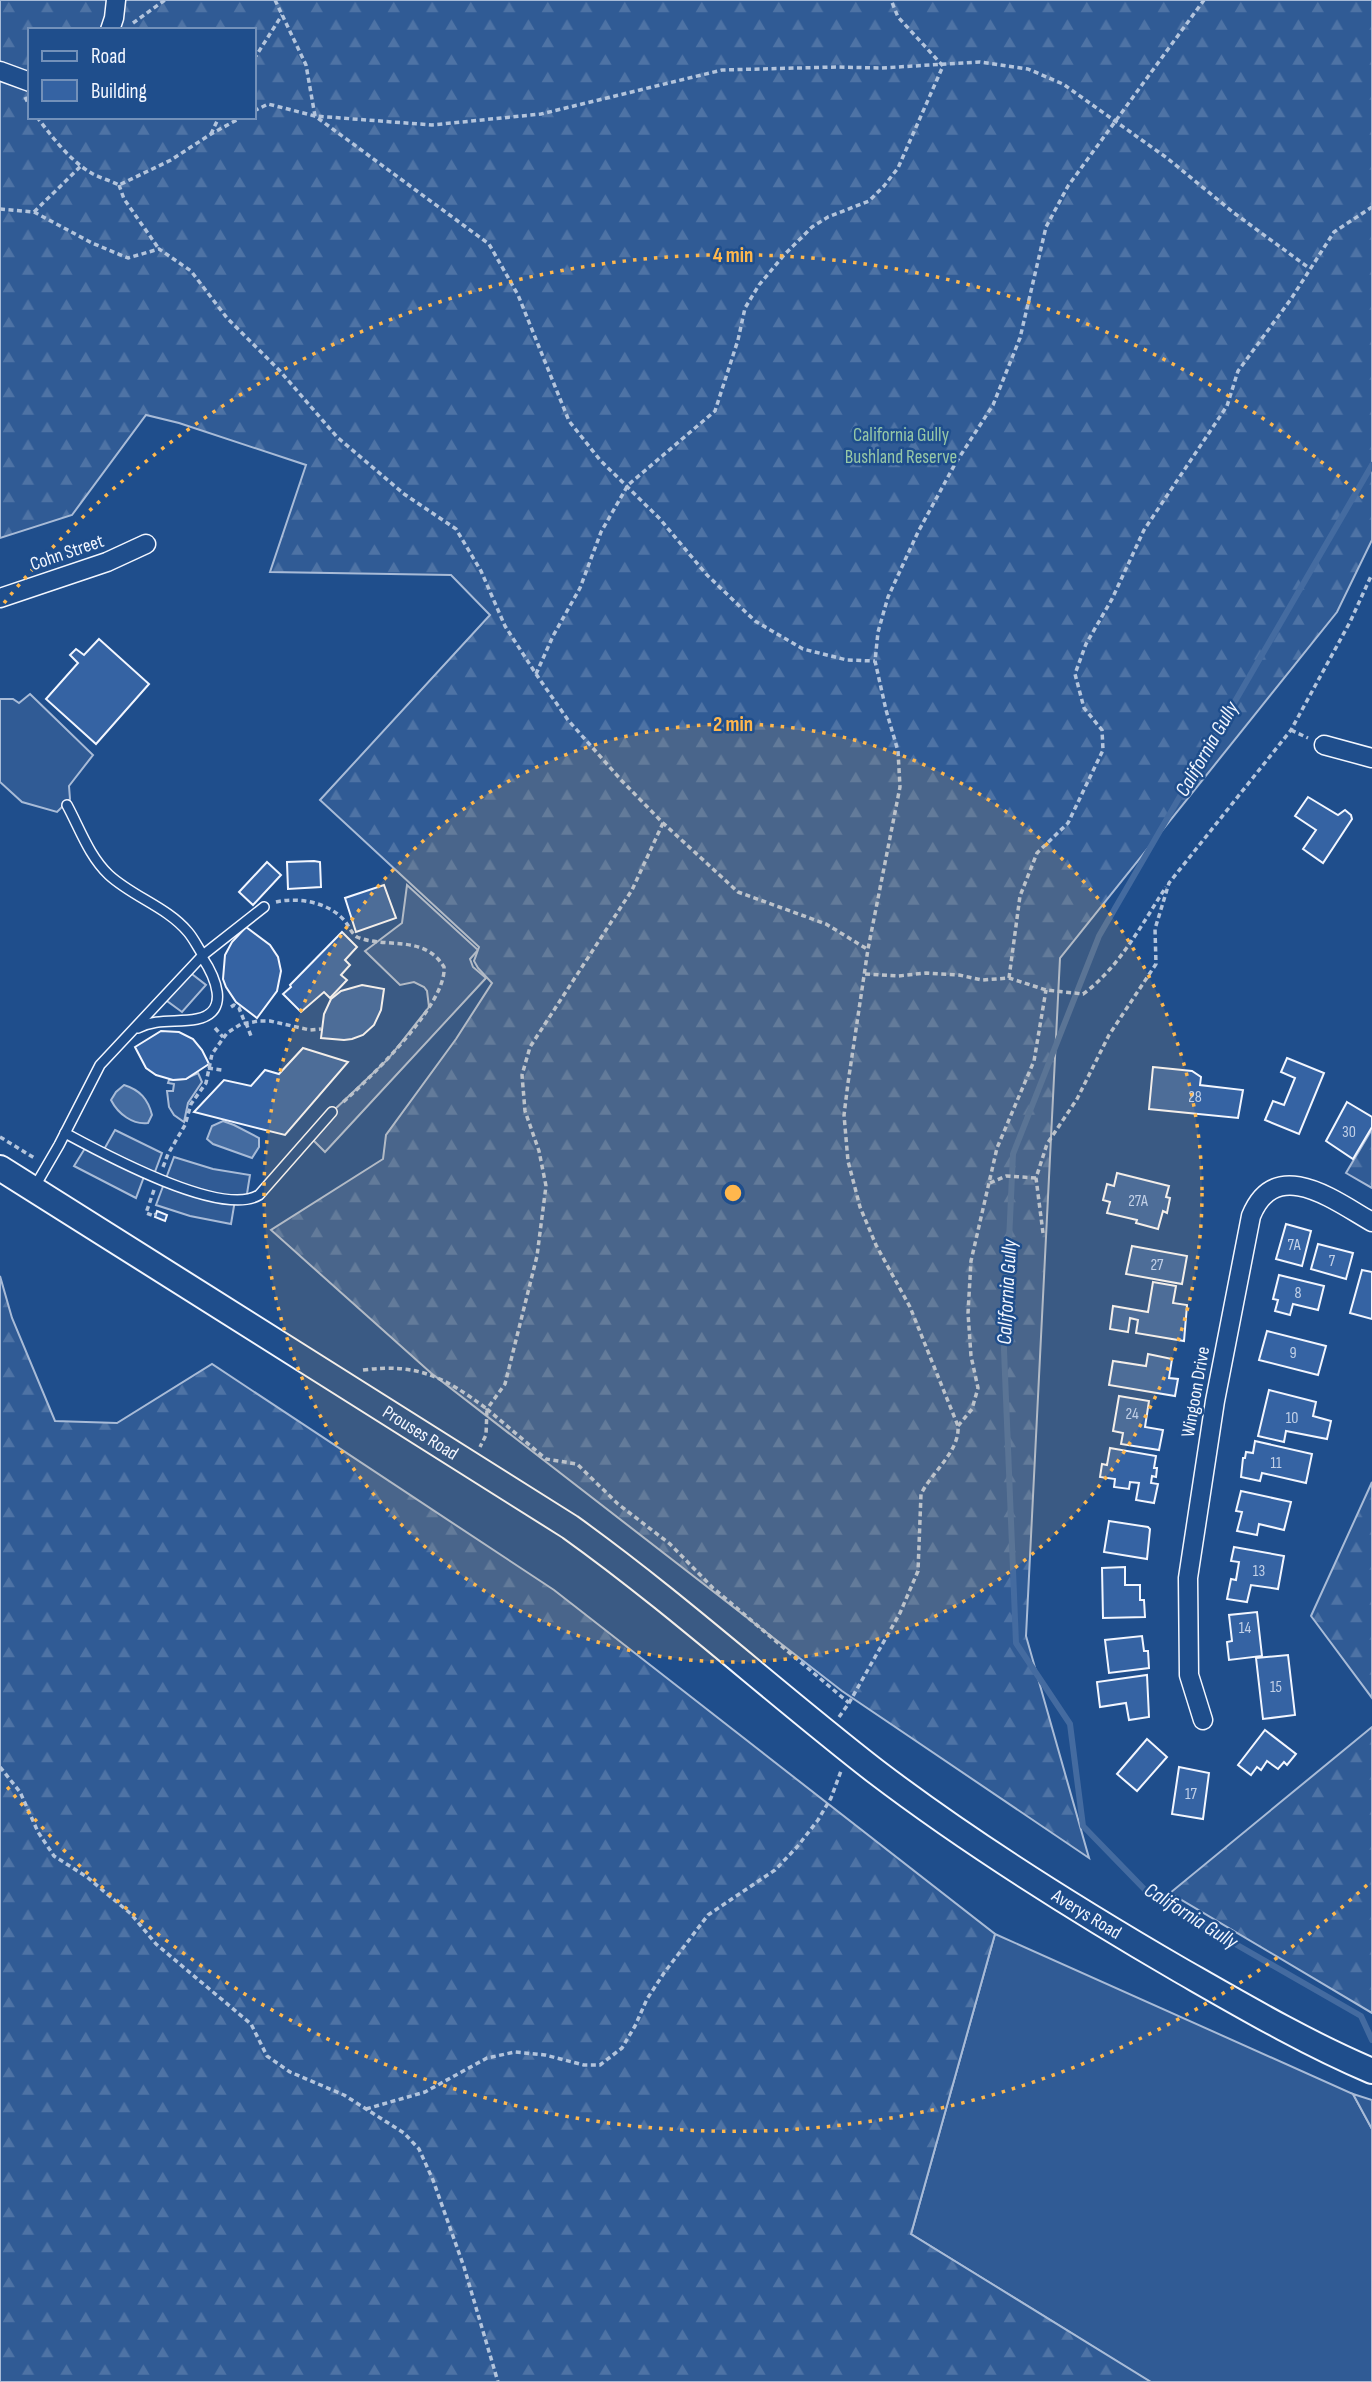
<svg xmlns="http://www.w3.org/2000/svg" width="1372" height="2382" font-family="'Sofia Sans Condensed',sans-serif">
<defs>
<pattern id="forest-firs" width="22" height="20" patternUnits="userSpaceOnUse" patternTransform="scale(1.75)"><rect width="22" height="20" fill="#305b95"/><path d="M5 1l3.5 6h-7zM16 11l3.5 6h-7z" fill="#4e73a5"/></pattern>
</defs>
<rect width="100%" height="100%" fill="#1f4e8c"/>
<!-- built -->
<g fill="#305b95" stroke="#a8bbd7" stroke-width="2">
<path d="M30,694L93,755L69,786L70,799L57,812L22,802L0,782V699H13L19,703Z"/>
<path d="M407,885L478,950L470,959L473,967L486,978L325,1152L310,1137L332,1112L388,1059L429,1007L427,991L424,987L414,982L400,985L365,951L402,923Z"/>
<path d="M188,971L206,985L182,1012L163,998Z"/>
<path d="M198,1073L202,1082L188,1103L184,1122L174,1115L169,1107L167,1091H173L174,1084L168,1083L169,1080L185,1079Z"/>
<path d="M115,1130L162,1153L153,1177L145,1174L136,1198L74,1166L87,1145L102,1153Z"/>
<path d="M174,1157L213,1169L250,1175L246,1200H235L231,1224L190,1216L156,1205Z"/>
<path d="M995,1934L1353,2094L1372,2129V2382H1150L911,2234Z"/>
</g>
<!-- forest -->
<g fill="url(#forest-firs)" stroke="#a8bbd7" stroke-width="2" fill-rule="evenodd">
<path d="M0,0H1372V540L1337,612L1060,958L1026,1636L1089,1858L842,1691L431,1373L271,1230L383,1159L386,1135L456,1039L492,983L478,968L474,961L479,947L320,800L490,615L451,575L270,572L306,465L179,423L146,415L72,515L0,538ZM30,30H254V117H30Z"/>
<path d="M1372,1129V1188L1346,1173Z"/>
<path d="M0,1276L12,1318L55,1421L117,1423L212,1364L554,1590L995,1934L911,2234L1151,2382H0Z"/>
<path d="M1372,1482V1698L1311,1616Z"/>
<path d="M1372,1727V2013L1170,1893Z"/>
<path d="M1353,2094L1372,2100V2129Z"/>
</g>
<!-- water -->
<g fill="#446ba0" stroke="#a8bbd7" stroke-width="2">
<path d="M124,1085C140,1090 148,1099 152,1115L148,1123C133,1125 118,1114 111,1100L116,1092Z"/>
<path d="M223,1121L234,1125L259,1138V1147L252,1158L213,1144L207,1139L212,1126Z"/>
</g>
<g fill="none" stroke-linecap="round" stroke-linejoin="round">
<!-- stream -->
<path stroke="#446ba0" stroke-width="6" d="M1372,465L1099,936L1013,1154L1004,1350L1016,1643L1070,1724L1083,1826L1150,1895L1361,2016L1372,2040"/>
</g>
<!-- building -->
<g fill="#3563a3" stroke="#f2f6ff" stroke-width="2">
<path d="M99,639L149,684L96,744L46,699L78,663L70,655L76,649L84,655Z"/>
<path d="M1308,797L1338,815L1345,810L1351,815L1352,819L1323,863L1303,849L1316,830L1295,816Z"/>
<path d="M314,861L320,862L321,887L288,889L287,862Z"/>
<path d="M267,862L281,875L253,905L239,892Z"/>
<path d="M384,885L396,918L356,932L345,898Z"/>
<path d="M246,927L270,945L278,957L281,971L277,991L257,1018L236,1002L226,987L223,979L225,955L232,942Z"/>
<path d="M342,932L357,947L345,960L350,965L341,975L347,980L330,998L324,992L301,1012L283,994L291,987L290,985Z"/>
<path d="M362,985L384,989L381,1010L374,1025L363,1035L352,1039L344,1040L321,1038L324,1014L331,999L341,991Z"/>
<path d="M161,1031L179,1032L193,1039L202,1050L209,1064L186,1079L173,1080L156,1075L146,1068L135,1047Z"/>
<path d="M303,1048L348,1062L285,1135L194,1112L224,1080L251,1086L265,1070L279,1074Z"/>
<path d="M1287,1058L1324,1073L1299,1134L1265,1120L1273,1101L1284,1105L1295,1078L1281,1072Z"/>
<path d="M1153,1067L1192,1071L1201,1077L1200,1085L1243,1090L1238,1118L1149,1109Z"/>
<path d="M1347,1102L1372,1117V1127L1353,1159L1326,1141Z"/>
<path d="M1117,1173L1169,1186L1166,1197L1170,1198L1167,1213L1163,1211L1158,1229L1136,1223L1137,1220L1107,1213L1110,1202L1103,1200L1107,1184L1114,1186Z"/>
<path d="M157,1211L167,1215L165,1221L155,1217Z"/>
<path d="M1286,1224L1311,1231L1302,1266L1276,1259Z"/>
<path d="M1318,1244L1353,1253L1346,1279L1311,1269Z"/>
<path d="M1132,1246L1187,1256L1182,1284L1126,1274Z"/>
<path d="M1362,1270L1372,1272V1319L1350,1313Z"/>
<path d="M1279,1275L1324,1286L1318,1310L1293,1304L1290,1315L1275,1311L1278,1300L1273,1299Z"/>
<path d="M1153,1282L1176,1286L1173,1303L1187,1305L1184,1341L1136,1333L1138,1320L1130,1318L1128,1332L1110,1329L1113,1306L1148,1312Z"/>
<path d="M1267,1331L1326,1346L1318,1375L1259,1360Z"/>
<path d="M1148,1354L1172,1359L1169,1378L1178,1379L1175,1396L1109,1385L1113,1361L1146,1366Z"/>
<path d="M1269,1390L1316,1402L1313,1416L1331,1421L1327,1439L1286,1431L1284,1442L1258,1436Z"/>
<path d="M1119,1396L1149,1401L1145,1427L1163,1430L1159,1450L1121,1444L1123,1433L1113,1431Z"/>
<path d="M1255,1441L1312,1454L1306,1483L1262,1473L1260,1481L1241,1477L1243,1458H1245L1246,1452L1253,1453Z"/>
<path d="M1110,1448L1156,1456L1154,1468H1157L1156,1477L1152,1476L1151,1483L1158,1484L1154,1503L1136,1500L1139,1483L1130,1482L1129,1489L1114,1487L1115,1479L1100,1477L1102,1464L1107,1465Z"/>
<path d="M1241,1491L1291,1502L1284,1530L1259,1524L1257,1535L1237,1531L1242,1512L1236,1511Z"/>
<path d="M1109,1521L1148,1527L1150,1529L1147,1559L1104,1552Z"/>
<path d="M1234,1547L1284,1556L1278,1589L1251,1585L1247,1602L1227,1599L1231,1579L1236,1580L1239,1562L1231,1561Z"/>
<path d="M1125,1567V1585H1140V1600H1144L1145,1617L1103,1618L1102,1568Z"/>
<path d="M1257,1612L1262,1656L1229,1660L1227,1642L1232,1641L1229,1615Z"/>
<path d="M1142,1636L1144,1651H1148L1149,1668L1109,1673L1105,1640Z"/>
<path d="M1288,1655L1295,1715L1263,1719L1256,1658Z"/>
<path d="M1147,1675L1149,1717L1129,1720L1126,1703L1100,1707L1097,1682Z"/>
<path d="M1265,1730L1296,1754L1287,1765L1284,1762L1278,1769L1267,1761L1261,1770L1257,1767L1251,1775L1238,1765Z"/>
<path d="M1147,1739L1167,1757L1137,1791L1117,1774Z"/>
<path d="M1179,1767L1209,1773L1203,1819L1172,1814Z"/>
</g>
<g fill="none" stroke-linecap="round" stroke-linejoin="round">
<defs>
<g id="lane">
<path d="M67,805C80,829 89,856 109,875C133,897 167,907 188,932C194,939 198,948 203,955"/>
<path d="M138,1028C157,1018 177,1023 197,1019C232,1012 214,975 202,957"/>
<path d="M65,1133C102,1153 221,1218 259,1195L332,1112"/>
<path d="M34,1188L59,1145L100,1065L203,955L264,907"/>
</g>
<g id="street">
<path d="M110,30L114,18L116,0"/>
<path d="M0,71L30,82"/>
<path d="M0,598L107,562L146,544"/>
<path d="M1324,745L1372,758"/>
<path d="M1203,1720L1189,1675L1188,1578L1215,1401L1251,1216C1276,1155 1335,1201 1372,1222"/>
</g>
<g id="secondary">
<path id="s1" d="M0,1168L570,1527C676,1603 772,1691 875,1771C972,1845 1075,1909 1180,1970C1243,2006 1306,2043 1372,2071"/>
</g>
</defs>
<!-- lane casing -->
<use href="#lane" stroke="#f2f6ff" stroke-width="12"/>
<!-- street casing -->
<use href="#street" stroke="#f2f6ff" stroke-width="21"/>
<!-- secondary casing -->
<use href="#secondary" stroke="#f2f6ff" stroke-width="28"/>
<!-- path -->
<g stroke="#b3c4dc" stroke-width="3.5" stroke-dasharray="5 3.5" stroke-linecap="butt">
<path d="M275,0L306,65L315,116L432,125L541,114L722,70L836,67L881,68L980,62L1028,69L1063,84L1167,158L1234,213L1309,268"/>
<path d="M133,23L165,0"/>
<path d="M254,59L282,15"/>
<path d="M25,97L30,107"/>
<path d="M254,111L268,104L315,116L489,244L518,295L569,421L600,460L660,519L706,574L755,621L803,649L847,660L875,661"/>
<path d="M37,117C52,137 71,162 93,174C101,178 111,181 119,185L171,160L211,134L242,117"/>
<path d="M211,134L219,117"/>
<path d="M119,185L124,199L159,249"/>
<path d="M0,209L34,212L92,243L128,258L159,249L191,271L227,318L280,371L337,437L404,494L456,529L481,571L505,626L536,674L568,720L622,781L663,823L738,892L826,924L867,949"/>
<path d="M34,212L82,165"/>
<path d="M536,674L553,636L580,588L601,532L628,485L715,411L738,340L745,308L759,285L784,255L812,227L828,217L869,201L884,186L898,168L943,66L898,17L891,0"/>
<path d="M1291,730L1308,738"/>
<path d="M663,823L632,890L530,1047L522,1075L525,1111L539,1151L546,1186L537,1256L505,1384L487,1409L546,1459L577,1464L618,1504L670,1544L713,1588L849,1703"/>
<path d="M276,902C298,897 327,902 343,919C349,925 350,932 357,937C386,949 424,934 444,967C447,1005 368,1080 341,1104"/>
<path d="M865,974L898,976L926,973L959,975L982,980L1009,978L1046,990L1083,994C1119,968 1142,924 1166,887"/>
<path d="M1009,978L1020,896L1037,853L1068,823L1103,750L1102,730L1084,708L1075,674L1086,644L1112,599L1144,530L1227,406L1238,371L1291,299L1334,232L1372,207"/>
<path d="M231,1007L234,1005L239,1008L245,1023"/>
<path d="M246,1023L251,1036"/>
<path d="M215,1028L223,1037"/>
<path d="M208,1068L222,1070"/>
<path d="M0,1137L36,1159"/>
<path d="M163,1167L168,1154L185,1125L191,1104L206,1083L212,1054L227,1033L241,1024L259,1021H270L310,1030L321,1029"/>
<path d="M990,1183L1006,1176L1036,1178"/>
<path d="M154,1190L146,1213L154,1216L156,1214"/>
<path d="M1043,1233L1036,1178L1047,1144L1077,1099L1109,1035L1156,964L1155,929L1169,883L1291,730L1350,622L1372,574"/>
<path d="M363,1370C418,1363 444,1377 487,1409L486,1435L480,1447"/>
<path d="M958,1426L972,1409L978,1388L971,1356L968,1313L971,1261L997,1148L1034,1061L1046,990"/>
<path d="M839,1717L849,1703L900,1613L918,1571L921,1494C932,1472 960,1451 958,1426L910,1307L876,1245L860,1207L848,1161L844,1115L848,1083L868,949L900,787L898,751L886,710L875,661L878,632L888,597L918,532L955,464L993,405L1020,338L1046,227L1068,186L1204,0"/>
<path d="M0,1767L20,1792L38,1832L54,1856L87,1877L131,1914L156,1944L251,2024L267,2056L290,2072L344,2095L404,2133L419,2149L433,2180L464,2267L498,2382"/>
<path d="M366,2109L425,2092L487,2058L515,2052L545,2055L584,2065H600L622,2048L635,2026L647,1999L664,1973L708,1915L775,1870L797,1847L818,1820L831,1798L841,1771"/>
</g>
<!-- lane -->
<use href="#lane" stroke="#1f4e8c" stroke-width="9"/>
<!-- street -->
<use href="#street" stroke="#1f4e8c" stroke-width="18"/>
<!-- secondary -->
<use href="#secondary" stroke="#1f4e8c" stroke-width="24"/>
</g>
<!-- distance rings -->
<circle cx="733" cy="1193" r="469" fill="#ffb74d" fill-opacity=".12"/>
<g fill="none" stroke="#ffb74d" stroke-width="3.5" stroke-dasharray="3.5 7">
<circle cx="733" cy="1193" r="469"/>
<path d="M1367 1885A938 938 0 0 1 4 1783M4 603A938 938 0 0 1 1367 501"/>
</g>
<g text-anchor="middle" dominant-baseline="central" stroke-width="5" stroke-linejoin="round" paint-order="stroke">
<!-- number labels -->
<g font-size="16" fill="#c3d1e8">
<text x="1195" y="1097">28</text>
<text x="1349" y="1132">30</text>
<text x="1138" y="1201">27A</text>
<text x="1294" y="1245">7A</text>
<text x="1332" y="1261">7</text>
<text x="1157" y="1265">27</text>
<text x="1298" y="1293">8</text>
<text x="1293" y="1353">9</text>
<text x="1132" y="1414">24</text>
<text x="1292" y="1418">10</text>
<text x="1276" y="1463">11</text>
<text x="1259" y="1571">13</text>
<text x="1245" y="1628">14</text>
<text x="1276" y="1687">15</text>
<text x="1191" y="1794">17</text>
</g>
<!-- park labels -->
<g font-size="19" fill="#97c8a6" stroke="#1f4e8c">
<text x="901" y="435">California Gully<tspan x="901" dy="22">Bushland Reserve</tspan></text>
</g>
<!-- street labels -->
<g font-size="19" fill="#f2f6ff" stroke="#1f4e8c">
<text transform="translate(67 553) rotate(-19)">Cohn Street</text>
<text transform="translate(1196 1392) rotate(-80)">Wingoon Drive</text>
<text stroke="none"><textPath href="#s1" startOffset="497">Prouses Road</textPath></text>
<text stroke="none"><textPath href="#s1" startOffset="1320">Averys Road</textPath></text>
</g>
<!-- water labels -->
<g font-size="21" font-style="italic" fill="#f2f6ff" stroke="#1f4e8c">
<text transform="translate(1207 749) rotate(-60)">California Gully</text>
<text transform="translate(1007 1292) rotate(-87)">California Gully</text>
<text transform="translate(1191 1916) rotate(32)">California Gully</text>
</g>
</g>
<circle cx="733" cy="1193" r="10" fill="#ffb74d" stroke="#1f4e8c" stroke-width="3.5"/>
<g font-size="21" text-anchor="middle" font-weight="bold" fill="#ffb74d" stroke="#1f4e8c" stroke-width="5" stroke-linejoin="round" paint-order="stroke">
<text x="733" y="262">4 min</text>
<text x="733" y="731">2 min</text>
</g>
<!-- legend -->
<rect x="28" y="28" width="228" height="91" fill="#1f4e8c" stroke="#7391ba" stroke-width="2"/>
<rect x="42" y="51" width="35" height="10" fill="#1f4e8c" stroke="#7391ba" stroke-width="2"/>
<text x="91" y="63" font-size="21" fill="#f2f6ff">Road</text>
<rect x="42" y="80" width="35" height="21" fill="#3563a3" stroke="#7391ba" stroke-width="2"/>
<text x="91" y="98" font-size="21" fill="#f2f6ff">Building</text>
</svg>
